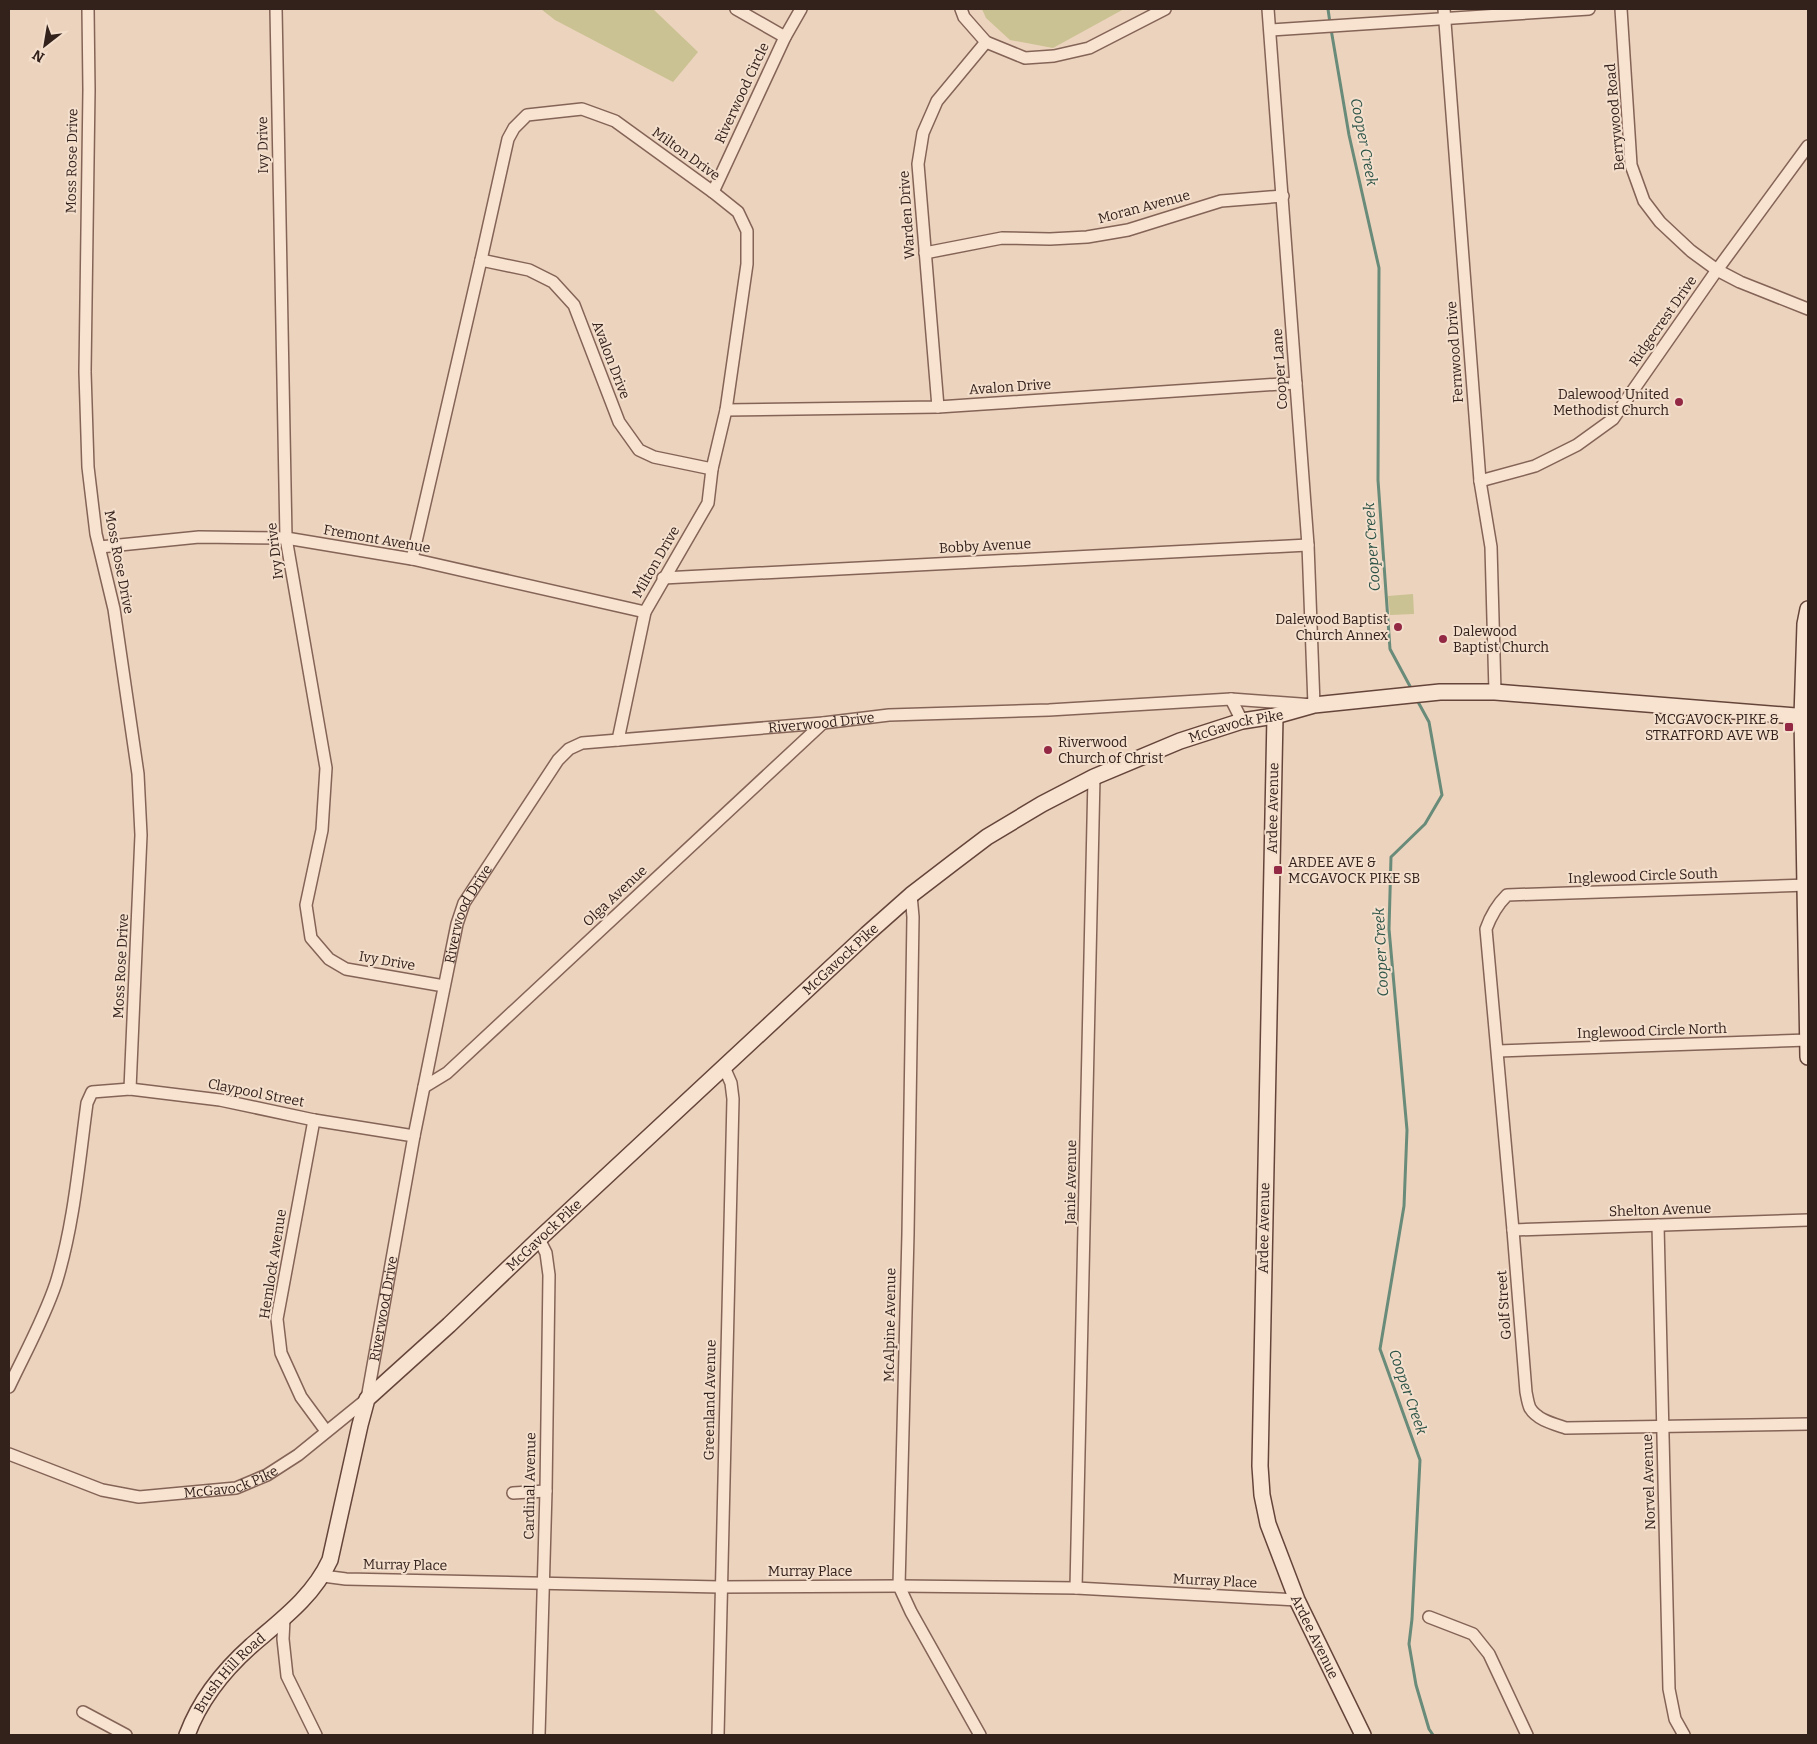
<svg xmlns="http://www.w3.org/2000/svg" width="1817" height="1744" font-family="Bitter,serif">
<rect width="100%" height="100%" fill="#ecd3bd"/>
<!-- green -->
<g fill="#cac292">
<path d="M541,9H653L698,52L673,82L555,20Z"/>
<path d="M982,9H1124L1053,48L1010,40L986,18Z"/>
<path d="M1413,594L1414,614L1390,615L1388,596Z"/>
</g>
<g fill="none" stroke-linecap="round" stroke-linejoin="round">
<!-- stream -->
<g stroke="#698b7a" stroke-width="3">
<path d="M1328,9L1330,23"/>
<path d="M1331,29L1349,135L1379,268L1378,480L1390,649L1412,690"/>
<path d="M1417,700L1429,722L1442,795L1425,824L1391,857L1389,929L1407,1130L1404,1206L1380,1349L1420,1460L1412,1619L1409,1644L1416,1685L1429,1729L1433,1735"/>
</g>
<defs>
<g id="street">
<path d="M88,9L89,90L85,372L88,467L96,534L114,609L138,774L141,835L130,1089"/>
<path d="M276,9L286,538L326,768L322,830L306,905L311,938L329,959L346,969L444,986"/>
<path d="M736,9L785,37"/>
<path d="M961,9L964,17L986,42L1025,58L1054,56L1089,48L1165,9"/>
<path d="M1444,9L1480,481L1491,547L1495,692"/>
<path d="M1621,9L1631,165L1644,201L1660,222L1691,251L1717,270L1740,282L1808,309"/>
<path d="M1271,30L1589,9"/>
<path d="M713,192L785,37L801,9"/>
<path d="M925,253L1002,238L1050,239L1087,237L1128,230L1221,201L1283,196"/>
<path d="M481,260L529,270L553,282L574,305L619,422L639,450L654,457L712,469"/>
<path d="M938,407L918,164L923,133L937,101L986,42"/>
<path d="M726,410L938,407L1296,383"/>
<path d="M1480,481L1535,466L1577,445L1613,419L1717,270L1808,146"/>
<path d="M100,547L199,537L286,538L412,559L645,612"/>
<path d="M412,559L481,260L508,139L514,128L527,115L582,109L615,121L713,192L738,212L747,231V264L726,410L712,469L708,503L645,612L618,740"/>
<path d="M663,578L1308,545"/>
<path d="M1231,699L1242,721"/>
<path d="M1808,885L1507,895C1497,905 1491,915 1486,929L1513,1230L1526,1392C1527,1397 1528,1404 1530,1408C1537,1420 1554,1424 1566,1428L1808,1424"/>
<path d="M911,895L913,917L908,1234L899,1586L911,1612L980,1735"/>
<path d="M1498,1051L1808,1040"/>
<path d="M424,1087L447,1073L823,723"/>
<path d="M314,1120L277,1319L281,1353L301,1397L326,1431"/>
<path d="M1658,1225L1669,1689L1675,1719L1684,1735"/>
<path d="M1513,1230L1808,1220"/>
<path d="M539,1239L546,1253L549,1275L546,1491L539,1735"/>
<path d="M9,1387C25,1353 44,1319 56,1283C74,1225 79,1162 87,1103L92,1092L130,1089L220,1100L314,1120L414,1136"/>
<path id="s1" d="M9,1454L102,1490L139,1497L236,1488L267,1475L298,1455L367,1399L414,1136L457,924L464,903L558,760L569,749L582,743L823,723L889,715L1049,710L1231,699L1314,705L1308,545L1268,9"/>
<path d="M513,1493L546,1491"/>
<path d="M323,1576L346,1579L720,1587L899,1586L1076,1588L1297,1600"/>
<path d="M1076,1588L1094,777"/>
<path d="M1429,1617L1473,1634L1489,1654L1527,1735"/>
<path d="M284,1619L283,1639L287,1676L316,1735"/>
<path d="M83,1712L126,1735"/>
<path d="M718,1735L733,1099L731,1083L724,1067"/>
</g>
<g id="secondary">
<path d="M1808,609L1805,624L1802,717L1808,1057"/>
<path id="s2" d="M1275,716L1260,1466L1262,1495L1268,1524L1297,1600L1363,1735"/>
<path id="s3" d="M187,1735C200,1700 223,1671 251,1646C281,1620 313,1597 330,1560L360,1425L367,1399L449,1325L539,1239L867,934L911,895L954,862L987,837L1042,804L1094,777L1180,741L1242,721L1275,716L1314,705L1440,692H1495L1808,717"/>
</g>
</defs>
<!-- street casing -->
<use href="#street" stroke="#846457" stroke-width="14"/>
<!-- secondary casing -->
<use href="#secondary" stroke="#65453a" stroke-width="18"/>
<!-- street -->
<use href="#street" stroke="#f8e2d0" stroke-width="11"/>
<!-- secondary -->
<use href="#secondary" stroke="#f8e2d0" stroke-width="15"/>
</g>
<!-- markers -->
<g fill="#922843" stroke="#f4dfcd" stroke-width="2">
<circle cx="1679" cy="402" r="5"/>
<circle cx="1398" cy="627" r="5"/>
<circle cx="1443" cy="639" r="5"/>
<rect x="1784" y="722" width="10" height="10" rx="2.5"/>
<circle cx="1048" cy="750" r="5"/>
<rect x="1273" y="865" width="10" height="10" rx="2.5"/>
</g>
<g text-anchor="middle" dominant-baseline="central" stroke-width="4" stroke-linejoin="round" paint-order="stroke">
<!-- street labels -->
<g font-size="14" fill="#33211b" stroke="#f4dfcd">
<text transform="translate(742 93) rotate(-65)">Riverwood Circle</text>
<text transform="translate(1615 117) rotate(-95)">Berrywood Road</text>
<text transform="translate(263 145) rotate(-91)">Ivy Drive</text>
<text transform="translate(686 154) rotate(36)">Milton Drive</text>
<text transform="translate(72 161) rotate(-89)">Moss Rose Drive</text>
<text transform="translate(1144 207) rotate(-15)">Moran Avenue</text>
<text transform="translate(907 215) rotate(-94)">Warden Drive</text>
<text transform="translate(1663 321) rotate(-55)">Ridgecrest Drive</text>
<text transform="translate(1455 352) rotate(-94)">Fernwood Drive</text>
<text transform="translate(611 360) rotate(69)">Avalon Drive</text>
<text transform="translate(1280 369) rotate(-94)">Cooper Lane</text>
<text transform="translate(1010 387) rotate(-4)">Avalon Drive</text>
<text transform="translate(377 539) rotate(10)">Fremont Avenue</text>
<text transform="translate(985 546) rotate(-3)">Bobby Avenue</text>
<text transform="translate(275 551) rotate(-97)">Ivy Drive</text>
<text transform="translate(119 562) rotate(79)">Moss Rose Drive</text>
<text transform="translate(656 562) rotate(-60)">Milton Drive</text>
<text stroke="none"><textPath href="#s1" startOffset="1341">Riverwood Drive</textPath></text>
<text stroke="none"><textPath href="#s3" startOffset="1505">McGavock Pike</textPath></text>
<text transform="translate(1273 808) rotate(-89)">Ardee Avenue</text>
<text transform="translate(1643 876) rotate(-2)">Inglewood Circle South</text>
<text transform="translate(615 896) rotate(-43)">Olga Avenue</text>
<text stroke="none"><textPath href="#s1" startOffset="891">Riverwood Drive</textPath></text>
<text stroke="none"><textPath href="#s3" startOffset="1040">McGavock Pike</textPath></text>
<text transform="translate(387 961) rotate(10)">Ivy Drive</text>
<text transform="translate(121 966) rotate(-87)">Moss Rose Drive</text>
<text transform="translate(1652 1031) rotate(-2)">Inglewood Circle North</text>
<text transform="translate(256 1093) rotate(11)">Claypool Street</text>
<text transform="translate(1071 1182) rotate(-89)">Janie Avenue</text>
<text transform="translate(1660 1210) rotate(-2)">Shelton Avenue</text>
<text transform="translate(1264 1228) rotate(-89)">Ardee Avenue</text>
<text stroke="none"><textPath href="#s3" startOffset="635">McGavock Pike</textPath></text>
<text transform="translate(273 1264) rotate(-81)">Hemlock Avenue</text>
<text transform="translate(1504 1305) rotate(-94)">Golf Street</text>
<text stroke="none"><textPath href="#s1" startOffset="486">Riverwood Drive</textPath></text>
<text transform="translate(890 1325) rotate(-89)">McAlpine Avenue</text>
<text transform="translate(710 1400) rotate(-89)">Greenland Avenue</text>
<text stroke="none"><textPath href="#s1" startOffset="231">McGavock Pike</textPath></text>
<text transform="translate(1649 1482) rotate(-92)">Norvel Avenue</text>
<text transform="translate(530 1486) rotate(-89)">Cardinal Avenue</text>
<text transform="translate(405 1565) rotate(1)">Murray Place</text>
<text x="810" y="1571">Murray Place</text>
<text transform="translate(1215 1581) rotate(3)">Murray Place</text>
<text stroke="none"><textPath href="#s2" startOffset="931">Ardee Avenue</textPath></text>
<text stroke="none"><textPath href="#s3" startOffset="76">Brush Hill Road</textPath></text>
</g>
<!-- poi labels -->
<g font-size="14" fill="#33211b" stroke="#f4dfcd" text-anchor="end">
<text x="1669" y="394">Dalewood United<tspan x="1669" dy="16">Methodist Church</tspan></text>
<text x="1388" y="619">Dalewood Baptist<tspan x="1388" dy="16">Church Annex</tspan></text>
<text x="1453" y="631" text-anchor="start">Dalewood<tspan x="1453" dy="16">Baptist Church</tspan></text>
<text x="1779" y="719">MCGAVOCK PIKE &amp;<tspan x="1779" dy="16">STRATFORD AVE WB</tspan></text>
<text x="1058" y="742" text-anchor="start">Riverwood<tspan x="1058" dy="16">Church of Christ</tspan></text>
<text x="1288" y="862" text-anchor="start">ARDEE AVE &amp;<tspan x="1288" dy="16">MCGAVOCK PIKE SB</tspan></text>
</g>
<!-- water labels -->
<g font-size="15" font-style="italic" fill="#2b5346" stroke="#f4dfcd">
<text transform="translate(1364 142) rotate(79)">Cooper Creek</text>
<text transform="translate(1372 547) rotate(-94)">Cooper Creek</text>
<text transform="translate(1381 952) rotate(-93)">Cooper Creek</text>
<text transform="translate(1408 1392) rotate(71)">Cooper Creek</text>
</g>
</g>
<!-- border -->
<rect width="1817" height="1744" fill="none" stroke="#33211b" stroke-width="20"/>
<!-- north arrow -->
<g transform="translate(45 45) rotate(211)" stroke="#f4dfcd" stroke-width="4" paint-order="stroke">
<path d="M0-4L9 19L0 12L-9 19Z" fill="#33211b"/>
<text y="-8" font-size="14" font-weight="bold" text-anchor="middle" fill="#33211b">N</text>
</g>
</svg>
